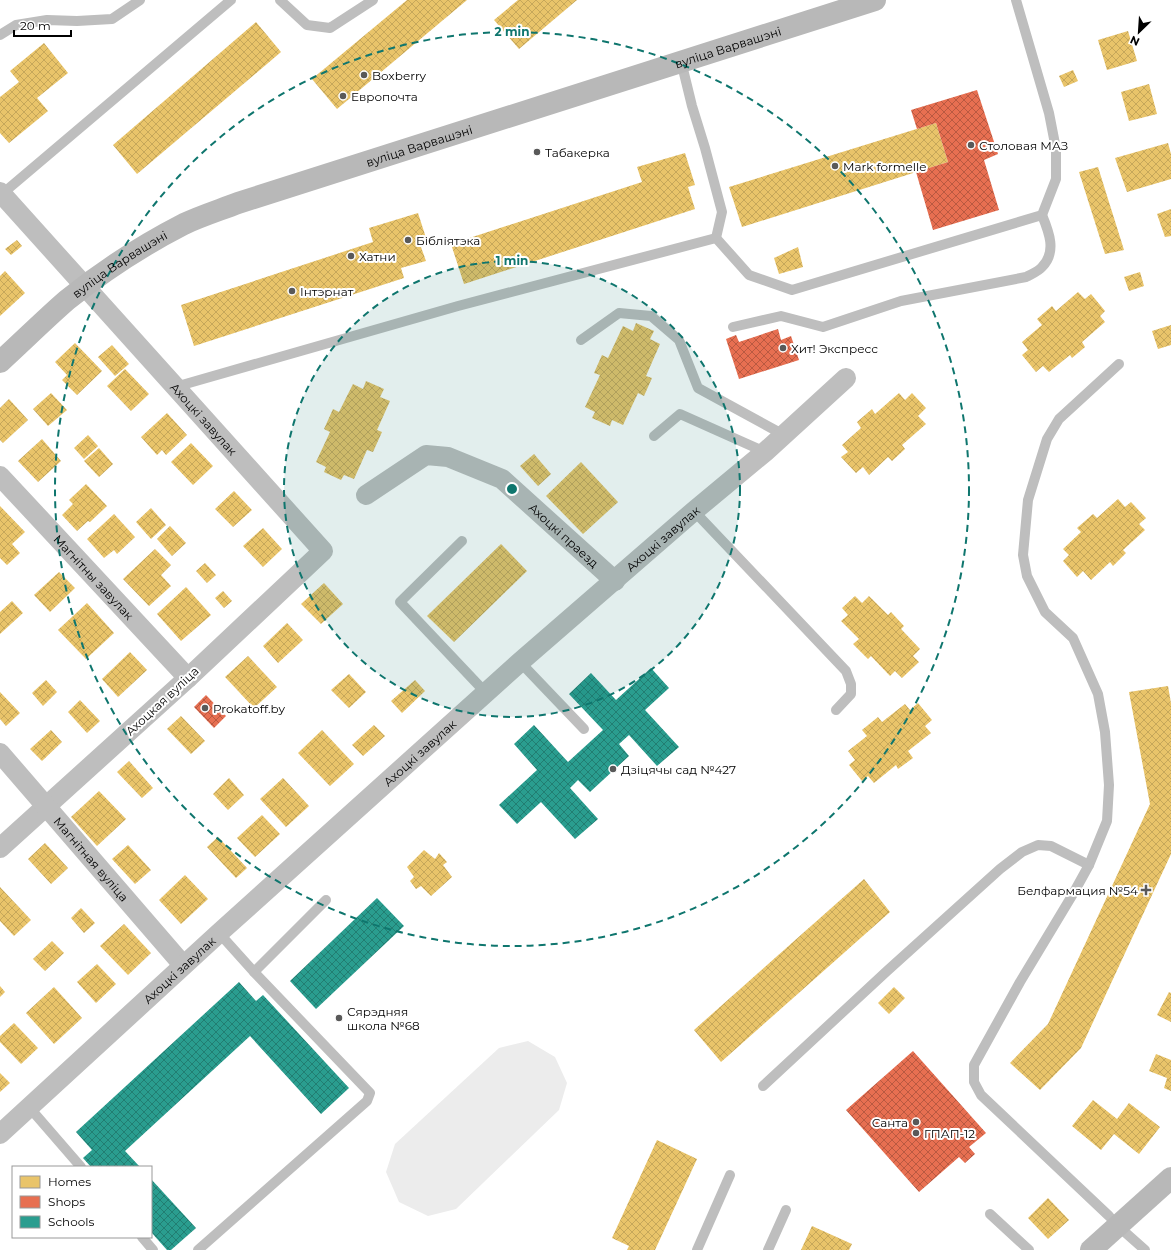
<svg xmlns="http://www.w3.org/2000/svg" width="1171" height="1250" font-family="Montserrat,sans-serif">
<defs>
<pattern id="homes-cross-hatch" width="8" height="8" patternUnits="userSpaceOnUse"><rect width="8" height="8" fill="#e9c46a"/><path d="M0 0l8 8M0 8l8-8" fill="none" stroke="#c6a75a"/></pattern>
<pattern id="shops-cross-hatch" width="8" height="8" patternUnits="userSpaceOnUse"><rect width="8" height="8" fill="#e76f51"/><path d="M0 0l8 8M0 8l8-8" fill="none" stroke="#b95941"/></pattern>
<pattern id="schools-cross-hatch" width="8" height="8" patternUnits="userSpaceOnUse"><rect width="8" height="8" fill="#2a9d8f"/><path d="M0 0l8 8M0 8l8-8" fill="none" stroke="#227e72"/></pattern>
</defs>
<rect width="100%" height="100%" fill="#fff"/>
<!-- park -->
<path fill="#ececec" d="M528,1041L555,1057L567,1083L559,1110L456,1209L428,1216L399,1202L386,1172L395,1144L499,1048Z"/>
<!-- homes -->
<g fill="url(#homes-cross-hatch)">
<path d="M407,0H467L337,109L312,79Z"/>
<path d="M518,0H577L519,49L494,20Z"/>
<path d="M256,22L281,52L137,174L113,145Z"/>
<path d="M1128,31L1137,61L1107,70L1098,40Z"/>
<path d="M44,43L68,73L37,98L48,111L9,143L0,133V97L19,82L10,71Z"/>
<path d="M1073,70L1078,81L1064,87L1059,76Z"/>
<path d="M1149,84L1157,114L1129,121L1121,92Z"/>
<path d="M936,123L948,162L742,227L729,187Z"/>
<path d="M1168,143L1171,154V179L1127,192L1115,158Z"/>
<path d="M685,153L695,185L688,187L695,209L464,284L451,244L642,182L637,167Z"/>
<path d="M1098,167L1124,250L1105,254L1079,172Z"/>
<path d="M1171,209V236L1165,237L1157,214Z"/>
<path d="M418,213L428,244L421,247L426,261L401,268L404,278L194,346L181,305L373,242L369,228Z"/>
<path d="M17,240L22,246L11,255L5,249Z"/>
<path d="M798,247L803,267L779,274L774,258Z"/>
<path d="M5,271L25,293L0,316V276Z"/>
<path d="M1140,272L1144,286L1129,291L1124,277Z"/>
<path d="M1078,292L1085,299L1091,294L1105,311L1100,316L1105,322L1082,342L1085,347L1072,358L1070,355L1049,372L1043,366L1036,372L1022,355L1028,350L1022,342L1042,325L1037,319L1052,306L1056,311Z"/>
<path d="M636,323L654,331L650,339L660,344L646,376L652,378L644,396L638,393L623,425L612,420L610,426L592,418L595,412L585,407L600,375L594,373L602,355L608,358L623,326L633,331Z"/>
<path d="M1171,325V345L1158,349L1152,331Z"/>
<path d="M75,343L102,371L77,395L62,380L67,375L55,362Z"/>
<path d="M112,345L129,364L115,376L98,357Z"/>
<path d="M125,369L149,394L131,411L107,386Z"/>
<path d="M366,381L384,389L380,397L390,401L377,430L382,432L373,452L367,450L354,479L344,475L341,480L324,472L326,467L316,462L330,432L324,429L333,409L339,412L353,384L363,389Z"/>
<path d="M51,393L67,410L48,426L33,409Z"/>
<path d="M899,393L905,400L912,393L926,408L918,416L926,424L902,445L905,449L892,461L888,457L869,475L863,467L856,473L841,457L848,452L842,445L861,428L857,422L872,409L875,414Z"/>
<path d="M9,399L28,420L3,443L0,440V408Z"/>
<path d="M167,413L187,435L166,455L162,450L157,455L141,437Z"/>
<path d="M88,435L98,446L84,459L74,448Z"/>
<path d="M42,439L61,461L38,482L18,461Z"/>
<path d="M191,443L213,466L193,485L171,462Z"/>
<path d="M99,448L113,464L99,477L84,461Z"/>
<path d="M534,454L551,474L538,486L520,466Z"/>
<path d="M581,462L618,502L583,534L546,496Z"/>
<path d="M86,484L107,506L90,522L88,521L77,531L62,515L73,504L69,500Z"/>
<path d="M234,491L252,510L233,527L215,509Z"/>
<path d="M1118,499L1125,507L1131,502L1146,518L1139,524L1145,530L1123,550L1126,553L1113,566L1110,562L1091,580L1083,571L1077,577L1063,561L1069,555L1063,549L1081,532L1077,528L1093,514L1097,518Z"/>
<path d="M0,506L25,532L12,544L20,553L7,565L0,558Z"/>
<path d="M151,508L166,525L151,539L136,522Z"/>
<path d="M114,514L135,537L117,554L114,550L104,558L87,539Z"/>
<path d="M170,526L186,543L172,556L157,539Z"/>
<path d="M263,528L282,549L263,567L243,546Z"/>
<path d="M501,544L527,571L454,642L427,616Z"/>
<path d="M155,549L171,565L161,575L171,586L149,606L123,579Z"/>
<path d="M205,563L216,575L207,583L196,571Z"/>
<path d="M59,572L75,588L50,612L34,595Z"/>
<path d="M324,583L343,604L321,624L301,604Z"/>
<path d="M186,587L211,615L181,641L157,614Z"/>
<path d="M223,591L232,601L224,608L215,598Z"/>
<path d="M855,596L862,603L869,596L888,615L891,612L904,626L901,629L920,649L913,656L919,662L902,678L895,671L890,676L871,656L868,659L853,644L859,639L841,621L848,615L842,608Z"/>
<path d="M12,601L23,613L0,634V612Z"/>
<path d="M87,603L114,633L86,659L58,630Z"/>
<path d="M287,623L303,640L278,663L263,646Z"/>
<path d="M130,652L147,670L118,697L102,679Z"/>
<path d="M248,656L277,687L254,708L225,677Z"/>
<path d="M349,674L366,692L349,708L331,690Z"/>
<path d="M46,680L57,692L43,706L32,693Z"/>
<path d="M415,680L425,691L402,713L391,701Z"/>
<path d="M1168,686L1171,703V854L1081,1048L1040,1090L1010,1063L1048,1024L1150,804L1129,692Z"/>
<path d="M0,692L20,713L6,726L0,719Z"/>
<path d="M80,700L100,721L87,733L68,712Z"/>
<path d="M918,703L932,720L925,726L931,733L908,751L913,758L898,769L896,765L874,783L868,776L862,781L849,765L855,760L848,751L867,736L862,730L878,717L882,722L905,704L910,710Z"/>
<path d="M181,716L205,741L191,754L167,729Z"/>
<path d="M374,725L385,736L363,756L352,745Z"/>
<path d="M51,730L62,742L42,761L30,749Z"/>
<path d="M322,730L354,764L330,786L298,753Z"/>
<path d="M129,761L153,788L142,798L117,772Z"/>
<path d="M229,778L244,795L228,810L213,794Z"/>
<path d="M283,778L309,806L286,827L260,799Z"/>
<path d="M99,791L126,819L97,846L71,817Z"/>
<path d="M262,815L280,834L255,857L237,838Z"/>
<path d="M218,837L247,868L236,878L207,847Z"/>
<path d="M45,843L68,868L51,884L28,859Z"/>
<path d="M128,845L151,870L135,884L112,859Z"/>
<path d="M424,850L435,859L439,853L447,862L443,865L452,877L431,896L421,886L416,889L410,881L414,877L407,867Z"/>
<path d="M185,875L208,899L181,924L159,900Z"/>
<path d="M864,879L890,912L721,1062L694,1030Z"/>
<path d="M0,887L31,920L14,936L0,921Z"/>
<path d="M81,908L95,923L84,933L71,918Z"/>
<path d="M124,924L151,953L128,975L100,946Z"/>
<path d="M52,941L64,953L45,971L33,959Z"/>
<path d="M97,964L116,984L96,1003L77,982Z"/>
<path d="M0,986L5,992L0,997Z"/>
<path d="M54,987L82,1018L54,1044L26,1013Z"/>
<path d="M894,987L905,998L889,1014L878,1003Z"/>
<path d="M1169,992L1171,993V1022L1157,1015Z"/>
<path d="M14,1023L38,1048L21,1064L0,1042V1036Z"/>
<path d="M1156,1054L1171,1060V1091L1164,1088L1167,1078L1149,1071Z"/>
<path d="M0,1073L10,1083L0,1092Z"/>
<path d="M1093,1100L1117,1119L1129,1103L1160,1127L1139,1154L1114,1134L1101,1150L1072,1126Z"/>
<path d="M657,1140L697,1159L655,1250H627L629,1246L612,1238Z"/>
<path d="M1048,1198L1069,1220L1048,1239L1028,1218Z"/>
<path d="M812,1226L852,1244L849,1250H801Z"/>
</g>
<!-- shops -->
<g fill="url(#shops-cross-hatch)">
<path d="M977,90L998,154L984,160L999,210L933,230L916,172L948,162L936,123L917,129L911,110Z"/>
<path d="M778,329L781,340L791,336L799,360L739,379L726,339L736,335L739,342Z"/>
<path d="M206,695L226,716L214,728L194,707Z"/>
<path d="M913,1051L986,1133L969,1147L975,1154L965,1163L959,1157L919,1192L846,1110Z"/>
</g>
<!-- schools -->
<g fill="url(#schools-cross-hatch)">
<path d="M651,668L669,688L645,710L679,747L657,766L629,735L619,744L629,756L590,792L578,780L570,788L598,819L575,839L541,802L517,824L499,805L537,770L514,744L534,725L568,762L603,730L569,694L591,673L616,700Z"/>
<path d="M377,898L404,926L316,1009L290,981Z"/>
<path d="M239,982L256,1001L263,995L349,1088L321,1114L250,1036L125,1151L140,1167H91L83,1158L92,1150L76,1132Z"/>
<path d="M151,1179L196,1228L171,1250H167L151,1232Z"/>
</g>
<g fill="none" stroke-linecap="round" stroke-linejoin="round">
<!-- lane -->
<g stroke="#bebebe" stroke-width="10">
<path d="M280,0L307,25L330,28L373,0"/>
<path d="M0,35L16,25L47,20L77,21L112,19L140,0"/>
<path d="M681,61L692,106L705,148L722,212L716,238"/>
<path d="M2,194L231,0"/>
<path d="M733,327L781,316L823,327L901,301L1026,277C1031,274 1038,272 1042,267C1057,252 1049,232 1042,215"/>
<path d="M581,340L619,313L651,316L679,340L698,388L784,435"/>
<path d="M1119,364L1059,419L1047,439L1028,500L1023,555L1027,576L1045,612L1073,638L1098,694L1105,732L1109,785L1107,821L1089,865L1073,894L1020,982L974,1065V1082L981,1095L1109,1216L1118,1226L1145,1250"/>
<path d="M175,387L458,306L716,238L749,275L792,290L1042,215L1056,179V149L1049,113L1016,0"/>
<path d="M654,436L680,414L765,452"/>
<path d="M694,511L846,671L851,684V694L836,710"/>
<path d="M462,541L400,602L486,693"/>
<path d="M520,662L584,729"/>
<path d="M254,972L326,900"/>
<path d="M763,1086L887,971L1000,869L1022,852L1038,845L1051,846L1089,865"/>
<path d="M29,1107L81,1167"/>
<path d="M990,1214L1029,1250"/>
<path d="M142,1237L153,1250"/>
<path d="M198,1250L367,1101L370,1093L254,972L219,933"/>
<path d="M697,1250L730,1175"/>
<path d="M768,1250L786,1210"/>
</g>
<!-- street -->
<g stroke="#bebebe" stroke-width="20">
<path id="s1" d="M0,192L323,551L188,678L0,848"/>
<path id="s2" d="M0,476L188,678"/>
<path id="s3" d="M366,495L426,455L448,457L502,479L615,581"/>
<path id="s4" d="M0,753L183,965"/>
<path id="s5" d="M0,1134L219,933L520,662L694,511L765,452L846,378"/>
</g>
<!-- secondary -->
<g stroke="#b8b8b8" stroke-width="22">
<path id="s6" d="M0,362C22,342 44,320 67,300C103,271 143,245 184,224C201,216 220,210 238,203L875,0"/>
<path d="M1091,1250L1171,1178"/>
</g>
</g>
<!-- distance rings -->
<circle cx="512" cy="489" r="228" fill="#0f766e" fill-opacity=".12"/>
<g fill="none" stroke="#0f766e" stroke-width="2" stroke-dasharray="7 5">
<circle cx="512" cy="489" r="228"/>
<circle cx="512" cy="489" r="457"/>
</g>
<!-- markers -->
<g fill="#595959" stroke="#fff" stroke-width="1.5">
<circle cx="364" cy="75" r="4"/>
<circle cx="343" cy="96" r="4"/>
<circle cx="971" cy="145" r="4"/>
<circle cx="537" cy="152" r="4"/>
<circle cx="835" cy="166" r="4"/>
<circle cx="408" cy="240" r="4"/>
<circle cx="351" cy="256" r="4"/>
<circle cx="292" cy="291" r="4"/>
<circle cx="783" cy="348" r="4"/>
<circle cx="205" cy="708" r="4"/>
<circle cx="613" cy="769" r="4"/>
<path d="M1144 884h4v4h4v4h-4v4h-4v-4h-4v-4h4z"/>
<circle cx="339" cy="1018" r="4"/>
<circle cx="916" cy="1122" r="4"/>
<circle cx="916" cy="1133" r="4"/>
</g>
<g text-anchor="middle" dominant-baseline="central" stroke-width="4" stroke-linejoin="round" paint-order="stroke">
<!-- street labels -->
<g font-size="12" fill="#000" stroke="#fff">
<text stroke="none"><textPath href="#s6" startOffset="803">вуліца Варвашэні</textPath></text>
<text stroke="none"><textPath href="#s6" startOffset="479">вуліца Варвашэні</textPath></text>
<text stroke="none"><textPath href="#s6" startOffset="155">вуліца Варвашэні</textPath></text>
<text stroke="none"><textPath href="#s1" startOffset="305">Ахоцкі завулак</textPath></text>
<text stroke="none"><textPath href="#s3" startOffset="236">Ахоцкі праезд</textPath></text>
<text stroke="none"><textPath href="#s5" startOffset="891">Ахоцкі завулак</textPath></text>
<text stroke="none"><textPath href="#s2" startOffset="138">Магнітны завулак</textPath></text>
<text transform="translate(162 701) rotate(-43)">Ахоцкая вуліца</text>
<text stroke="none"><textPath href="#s5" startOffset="567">Ахоцкі завулак</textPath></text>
<text stroke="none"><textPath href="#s4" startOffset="140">Магнітная вуліца</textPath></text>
<text stroke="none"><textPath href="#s5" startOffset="243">Ахоцкі завулак</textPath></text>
</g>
<!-- poi labels -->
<g font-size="12" fill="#000" stroke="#fff" text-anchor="start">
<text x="372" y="75">Boxberry</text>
<text x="351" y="96">Европочта</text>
<text x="979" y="145">Столовая МАЗ</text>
<text x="545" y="152">Табакерка</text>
<text x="843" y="166">Mark formelle</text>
<text x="416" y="240">Бібліятэка</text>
<text x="359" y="256">Хатни</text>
<text x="300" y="291">Інтэрнат</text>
<text x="791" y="348">Хит! Экспресс</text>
<text x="213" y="708">Prokatoff.by</text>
<text x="621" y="769">Дзіцячы сад №427</text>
<text x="1138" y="890" text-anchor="end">Белфармация №54</text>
<text x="347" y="1011">Сярэдняя<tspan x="347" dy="14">школа №68</tspan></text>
<text x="908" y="1122" text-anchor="end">Санта</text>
<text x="924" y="1133">ГПАП-12</text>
</g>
</g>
<circle cx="512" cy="489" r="6" fill="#0f766e" stroke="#fff" stroke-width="2"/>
<g font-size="12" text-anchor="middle" font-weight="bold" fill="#0f766e" stroke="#fff" stroke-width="4" stroke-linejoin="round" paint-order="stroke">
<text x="512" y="36">2 min</text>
<text x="512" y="265">1 min</text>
</g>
<!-- legend -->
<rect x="12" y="1166" width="140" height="72" fill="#ffffff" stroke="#999999"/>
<rect x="20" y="1176" width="20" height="12" fill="#e9c46a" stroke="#999999"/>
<text x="48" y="1186" font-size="12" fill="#000000">Homes</text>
<rect x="20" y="1196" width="20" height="12" fill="#e76f51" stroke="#999999"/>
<text x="48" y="1206" font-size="12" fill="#000000">Shops</text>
<rect x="20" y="1216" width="20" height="12" fill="#2a9d8f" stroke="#999999"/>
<text x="48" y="1226" font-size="12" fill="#000000">Schools</text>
<!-- north arrow -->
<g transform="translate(1139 32) rotate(205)" stroke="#ffffff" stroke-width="3" paint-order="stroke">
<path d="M0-3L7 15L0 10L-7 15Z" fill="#000000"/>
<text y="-6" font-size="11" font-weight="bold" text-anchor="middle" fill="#000000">N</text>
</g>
<!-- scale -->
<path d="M14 30v6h57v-6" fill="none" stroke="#000000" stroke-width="2"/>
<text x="20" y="30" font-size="12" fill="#000000" stroke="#ffffff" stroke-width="3" paint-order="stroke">20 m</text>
</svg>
